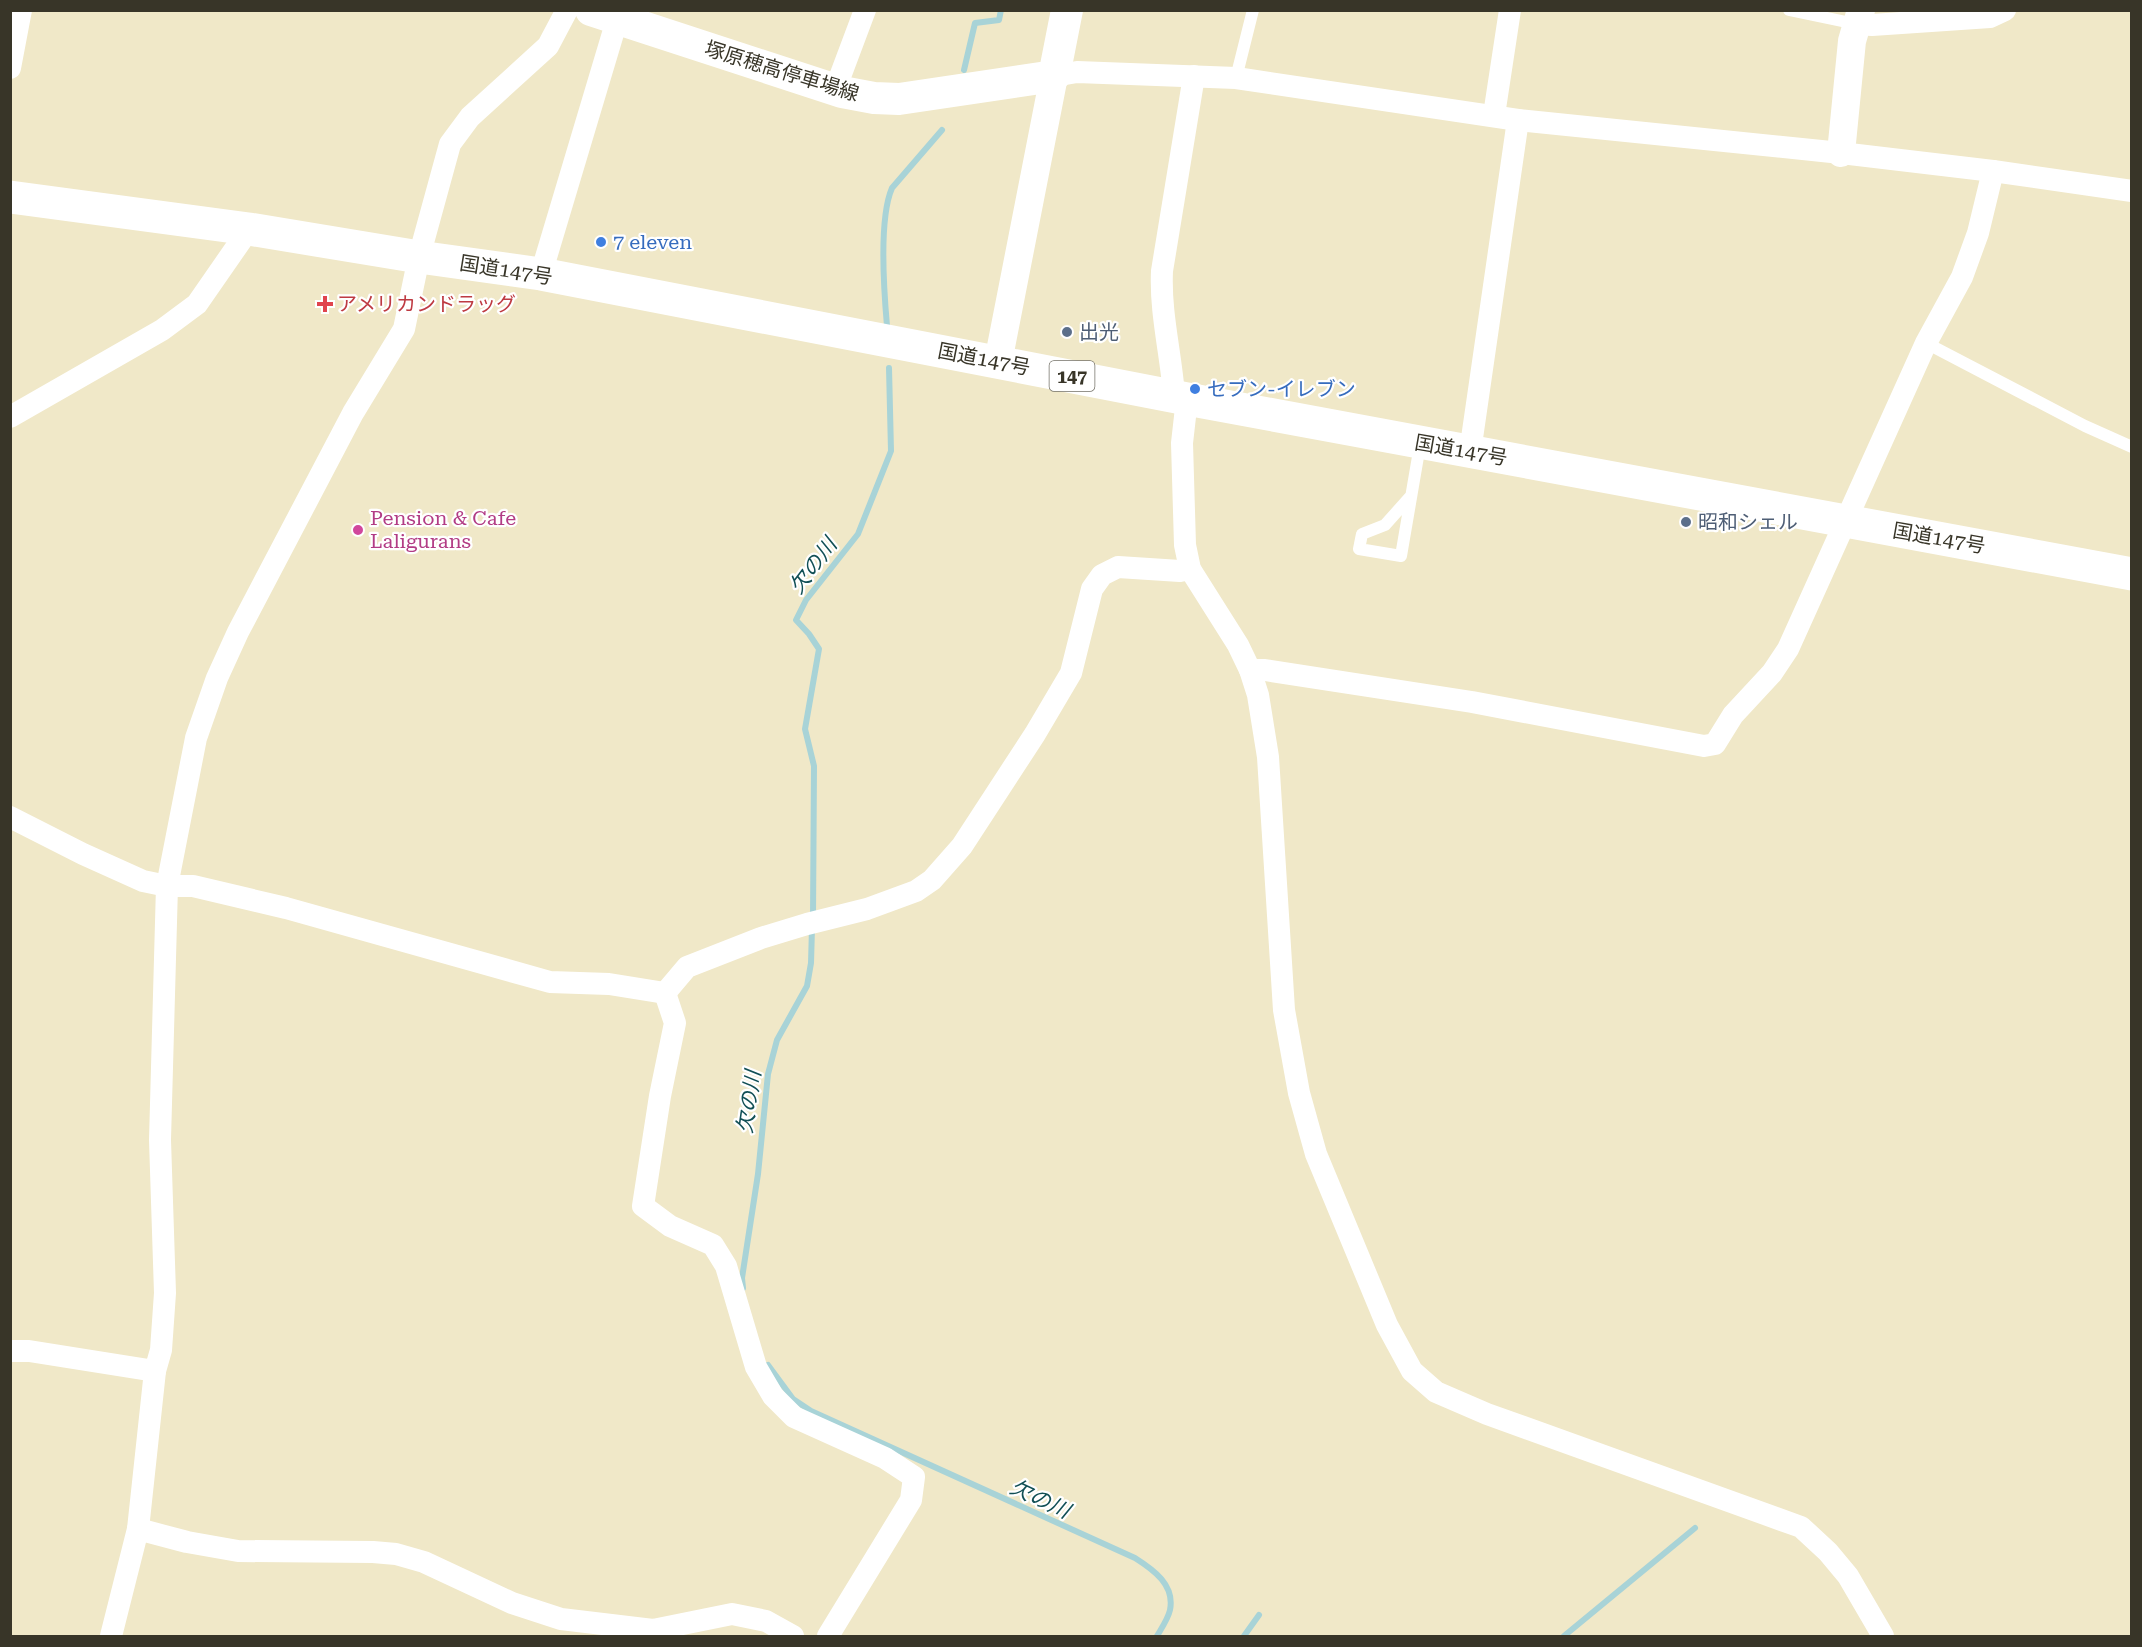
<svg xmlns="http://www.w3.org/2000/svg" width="2142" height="1647" font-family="'Roboto Serif','Noto Sans JP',serif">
<rect width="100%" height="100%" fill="#f0e8c8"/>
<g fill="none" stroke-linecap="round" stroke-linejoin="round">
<!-- stream -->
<g stroke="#a8d3d7" stroke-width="6">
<path d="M964,70L975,23L999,20L1001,10"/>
<path d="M887,326C884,292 879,218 892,188L942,130"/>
<path d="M813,918L814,766L805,729L819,649L809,634L796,620L806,600L858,534L891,451L889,368"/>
<path d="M743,1288L742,1278L758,1174L768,1074L777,1040L807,986L811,963L812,928"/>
<path d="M768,1365L793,1399L811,1411L1135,1558C1154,1570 1175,1585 1170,1610C1168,1619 1161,1629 1157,1636"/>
<path d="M1244,1636L1259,1615"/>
<path d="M1564,1636L1695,1528"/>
</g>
<!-- service -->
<g stroke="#fff" stroke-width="12">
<path d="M1789,10L1856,24"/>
<path d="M1236,78L1253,10"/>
<path d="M1926,343L2085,426L2132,447"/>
<path d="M1410,497L1385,525L1362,534L1359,549L1401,556L1420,445"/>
</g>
<!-- minor -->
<g stroke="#fff" stroke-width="22">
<path d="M1856,24L1872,25L1990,17L2005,10"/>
<path d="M10,68L21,10"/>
<path d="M1054,76L1077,72L1236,78L1518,120L1841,153L1993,171L2132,191"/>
<path d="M835,90L865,10"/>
<path d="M1494,115L1510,10"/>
<path d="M541,274L620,10"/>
<path d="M1174,395C1171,354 1160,313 1162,271L1194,76"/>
<path d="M1187,399L1182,443L1185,545L1190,569L1238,645L1250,670L1258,695L1268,757L1284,1010L1299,1093L1316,1154L1387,1325L1412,1371L1436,1392L1487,1414L1801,1527L1828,1552L1848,1576L1883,1636"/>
<path d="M10,417L162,330L197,304L249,229"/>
<path d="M1470,452L1518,120"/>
<path d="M1250,670H1265L1472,702L1704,746L1715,744L1733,715L1772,673L1788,649L1926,343L1962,277L1978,233L1993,171"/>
<path d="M10,817L83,854L143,881L167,886H193L286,908L550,982L609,984L665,993"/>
<path d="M665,993L675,1023L660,1096L643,1206L670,1226L713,1245L726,1266L756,1367L773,1396L794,1417L885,1458L914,1477L911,1500L828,1636"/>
<path d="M665,993L687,967L761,938L807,924L867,909L916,891L932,880L962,846L1035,734L1071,673L1092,589L1102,575L1118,567L1180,571L1190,569"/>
<path d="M10,1351H29L155,1371"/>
<path d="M138,1529L187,1542L238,1551L373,1552L396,1554L424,1562L512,1603L561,1619L653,1630L732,1614L766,1621L793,1636"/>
<path d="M111,1636L138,1529L155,1371L161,1350L165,1293L160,1140L167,886L196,738L217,678L238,632L353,413L404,329L419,257L450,144L470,117L548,46L567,10"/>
</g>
<!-- tertiary -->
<g stroke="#fff" stroke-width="28">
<path d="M1841,153L1852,41L1861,10"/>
<path d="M998,362L1054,76"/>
</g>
<!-- secondary -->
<path stroke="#fff" stroke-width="32" d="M591,10L842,92L874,98L899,99L1054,76L1067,10"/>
<!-- trunk -->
<path stroke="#fff" stroke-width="33" d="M10,197L249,229L419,257L541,274L1187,399L2132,574"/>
</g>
<!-- markers -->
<g fill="#3f7fe0" stroke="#fff" stroke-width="2">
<circle cx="601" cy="242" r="6"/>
<circle cx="1195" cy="389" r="6"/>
</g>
<path fill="#e0444e" stroke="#fff" stroke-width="2" d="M322 295h6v6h6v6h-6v6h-6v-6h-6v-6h6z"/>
<g fill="#5c6f8a" stroke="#fff" stroke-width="2">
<circle cx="1067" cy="332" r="6"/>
<circle cx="1686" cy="522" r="6"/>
</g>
<circle fill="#d1479c" stroke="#fff" stroke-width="2" cx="358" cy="530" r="6"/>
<g text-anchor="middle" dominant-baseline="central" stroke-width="4.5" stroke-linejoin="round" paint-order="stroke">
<!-- shield labels -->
<rect fill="#fff" stroke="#747268" stroke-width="1.5" x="1049.5" y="361" width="45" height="30" rx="4.5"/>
<g font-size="18" font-weight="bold" fill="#383528">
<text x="1072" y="376">147</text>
</g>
<!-- street labels -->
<g font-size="20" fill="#383528" stroke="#fff">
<text transform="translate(782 71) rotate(17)">塚原穂高停車場線</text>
<text transform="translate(506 270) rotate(9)">国道147号</text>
<text transform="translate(984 359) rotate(11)">国道147号</text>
<text transform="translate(1461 450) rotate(10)">国道147号</text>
<text transform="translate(1939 538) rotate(10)">国道147号</text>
</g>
<!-- shop labels -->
<g font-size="20" fill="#366cbe" stroke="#fff" text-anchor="start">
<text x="613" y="242">7 eleven</text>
<text x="1207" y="389">セブン-イレブン</text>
</g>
<!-- health labels -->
<g font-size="20" fill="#be3a42" stroke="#fff" text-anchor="start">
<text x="337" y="304">アメリカンドラッグ</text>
</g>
<!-- service labels -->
<g font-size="20" fill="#4e5e75" stroke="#fff" text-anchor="start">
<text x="1079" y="332">出光</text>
<text x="1698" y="522">昭和シェル</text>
</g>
<!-- hotel labels -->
<g font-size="20" fill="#b23c85" stroke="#fff" text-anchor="start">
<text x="370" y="518">Pension &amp; Cafe<tspan x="370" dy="23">Laligurans</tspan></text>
</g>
<!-- water labels -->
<g font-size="21" font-style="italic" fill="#114f55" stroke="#fff">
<text transform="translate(813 566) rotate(-53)">欠の川</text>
<text transform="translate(749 1102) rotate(-82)">欠の川</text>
<text transform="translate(1040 1499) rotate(25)">欠の川</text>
</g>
</g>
<!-- border -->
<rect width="2142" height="1647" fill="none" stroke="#383528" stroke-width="24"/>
</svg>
